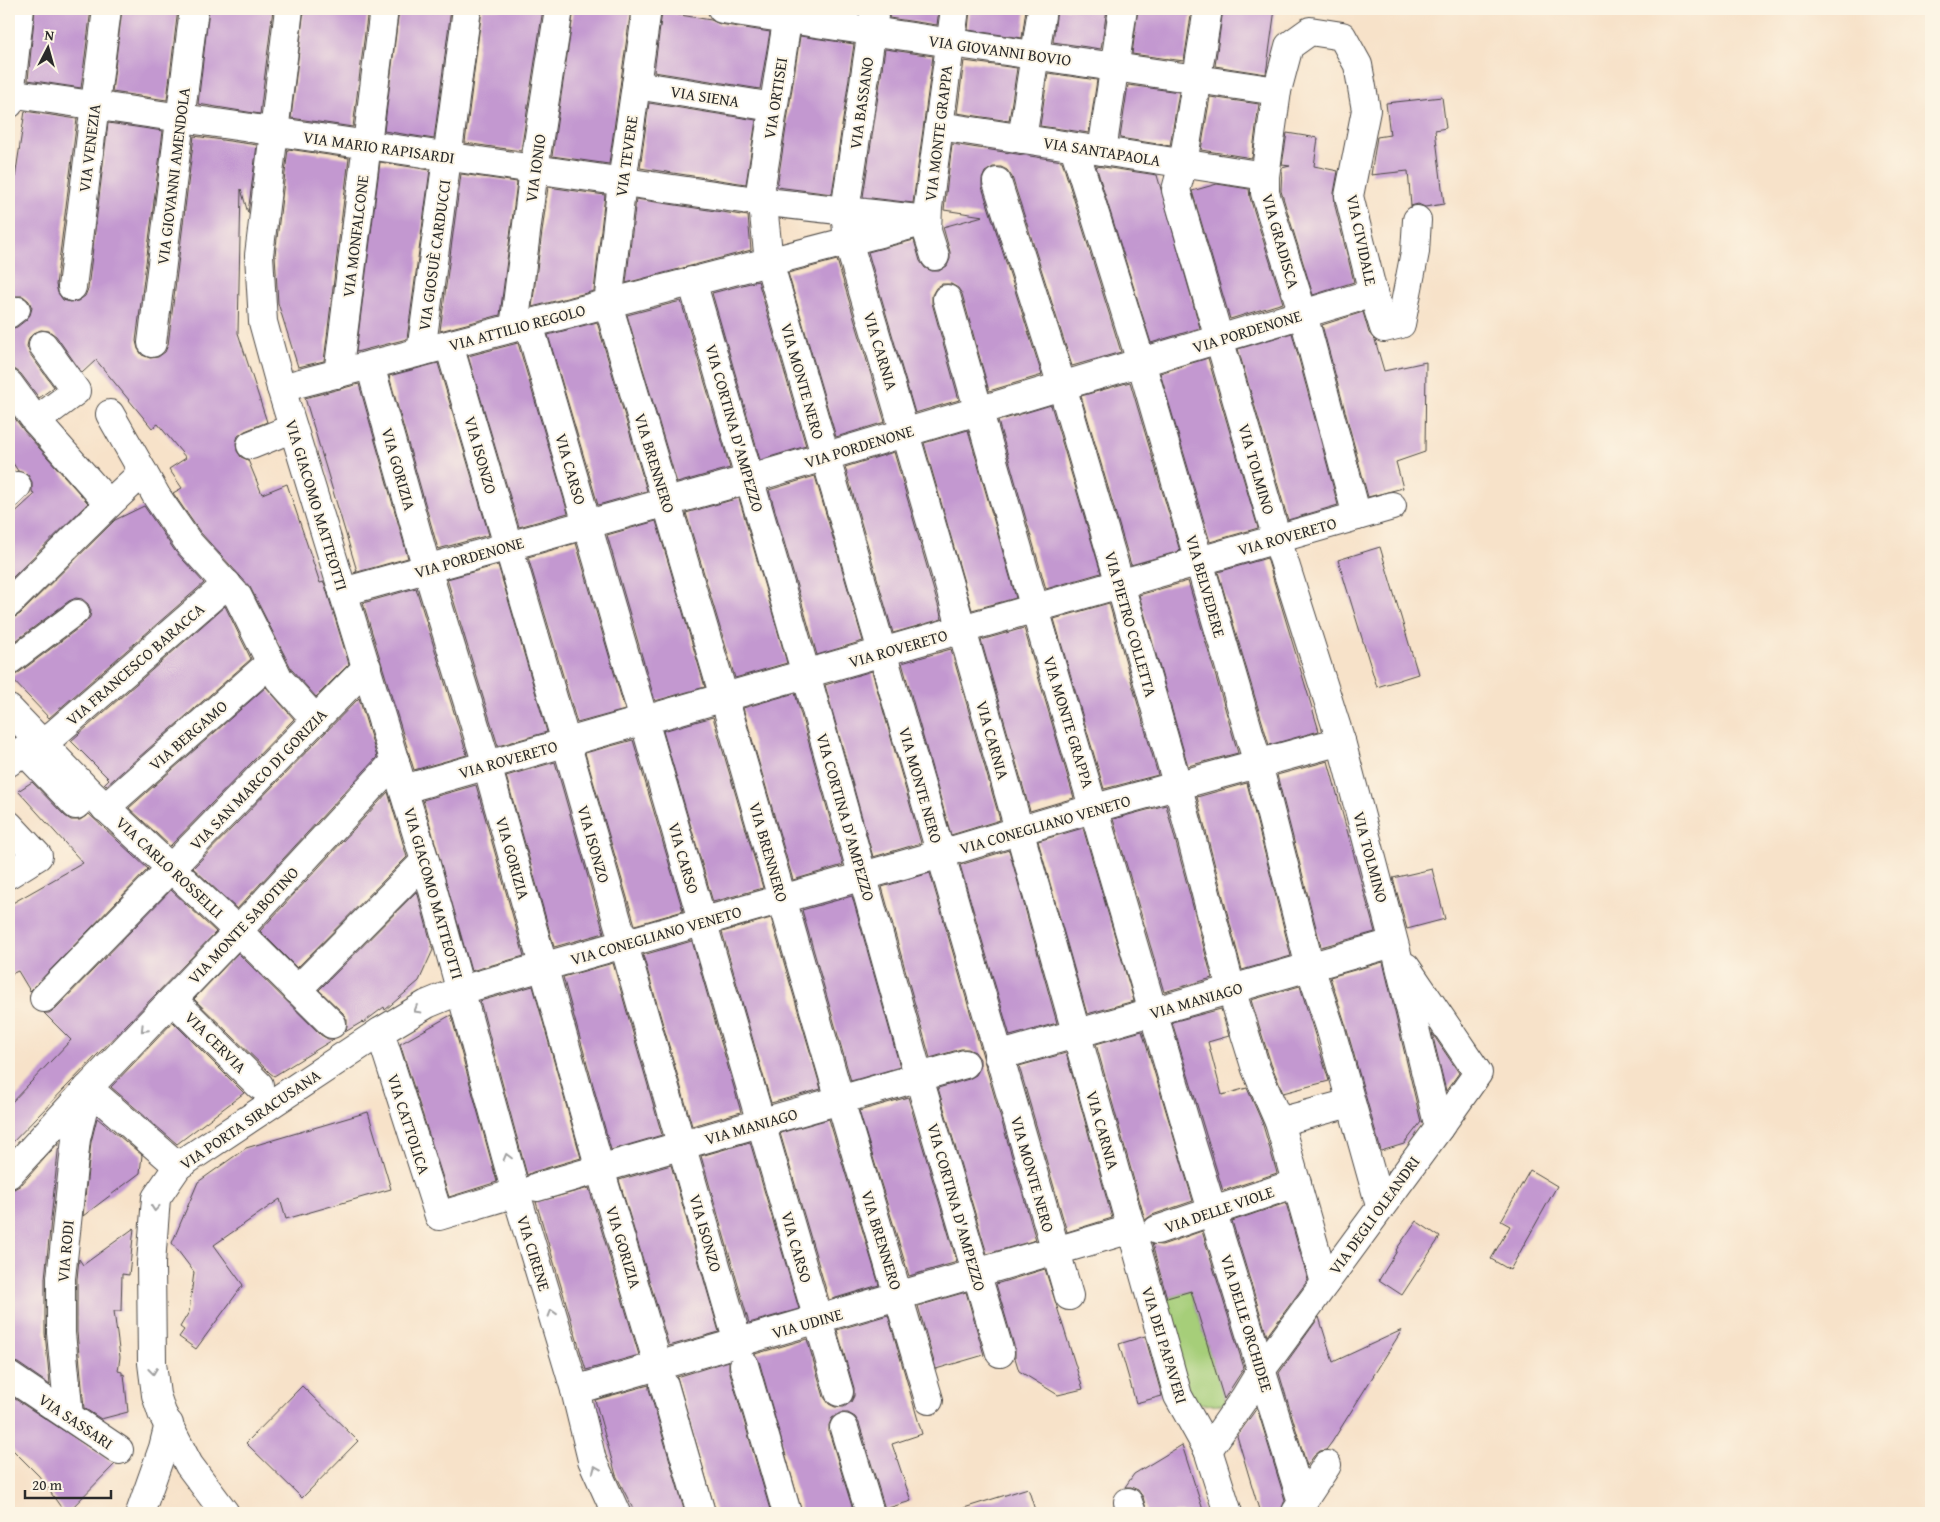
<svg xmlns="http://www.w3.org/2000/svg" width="1940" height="1522" font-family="'Gentium Book Plus',serif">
<rect width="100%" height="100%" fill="#fcf5e5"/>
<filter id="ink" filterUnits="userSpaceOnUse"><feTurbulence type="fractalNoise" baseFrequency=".02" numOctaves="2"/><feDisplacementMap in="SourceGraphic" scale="10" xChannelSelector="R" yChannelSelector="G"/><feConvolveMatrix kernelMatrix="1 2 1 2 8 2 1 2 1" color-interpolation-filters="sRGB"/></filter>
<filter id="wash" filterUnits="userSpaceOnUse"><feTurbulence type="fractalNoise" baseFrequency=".0096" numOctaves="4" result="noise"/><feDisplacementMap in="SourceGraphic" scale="20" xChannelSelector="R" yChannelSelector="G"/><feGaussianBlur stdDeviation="1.12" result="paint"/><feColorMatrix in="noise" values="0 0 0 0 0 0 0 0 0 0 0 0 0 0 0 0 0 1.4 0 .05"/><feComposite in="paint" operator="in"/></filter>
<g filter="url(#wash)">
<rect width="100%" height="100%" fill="#f7e2c9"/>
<!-- green -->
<path fill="#a6ce79" stroke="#687c52" d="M1191,1291L1226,1404L1194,1405L1161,1300Z"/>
<g id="blocks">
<!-- building -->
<g fill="#c398d0">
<path d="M35,9H91L81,88L28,80Z"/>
<path d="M122,9H178L167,100L112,92Z"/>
<path d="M209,9H273L260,114L198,104Z"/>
<path d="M304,9H368L353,127L291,118Z"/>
<path d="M399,9H451L434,139L384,131Z"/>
<path d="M482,9H543L521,151L465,143Z"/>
<path d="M574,9H631L609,164L552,156Z"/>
<path d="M890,9H939L937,25L889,18Z"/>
<path d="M970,9H1026L1022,38L968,30Z"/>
<path d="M1057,9H1107L1101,49L1053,42Z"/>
<path d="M1138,9H1192L1184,61L1132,54Z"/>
<path d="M1223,9H1275L1266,74L1215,66Z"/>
<path d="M662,12L711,20L720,24L770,32L760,89L654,72Z"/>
<path d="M800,36L854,44L832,194L777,187Z"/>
<path d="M885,49L933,56L913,203L863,197Z"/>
<path d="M964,61L1017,68L1009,121L957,113Z"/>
<path d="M1048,73L1097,80L1089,133L1040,126Z"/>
<path d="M1128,85L1179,92L1170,146L1120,138Z"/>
<path d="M1210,97L1259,104L1252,158L1201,150Z"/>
<path d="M1442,97L1446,128L1435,130L1444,204L1425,207L1418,204L1411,206L1408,171L1371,175L1377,137L1390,135L1386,103Z"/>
<path d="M649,103L756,120L746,184L640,168Z"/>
<path d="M25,111L77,119L56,285L58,293L63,300L70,302L78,301L85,296L88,289L108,123L163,131L136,341L138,349L142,355L150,358L158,357L165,352L168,345L194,136L257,145L248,213L241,189L238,333L267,422L245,431L238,436L236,443L237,451L241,457L248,460L262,494L287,484L320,583L324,582L349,664L316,697L292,670L250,587L200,532L173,493L182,488L169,469L186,458L158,424L152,428L96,360L82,373L56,336L49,331L41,330L34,333L29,338L27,346L30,354L54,387L39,398L21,374L16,370L9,369V329L17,327L26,320L30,315L32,308L29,301L23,296H16L9,299V176L15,178Z"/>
<path d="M1287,133L1318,138L1314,166L1338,171L1334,193L1335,206L1354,282L1313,295L1281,191L1282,168L1290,166L1282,165Z"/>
<path d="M952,144L1062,161L1121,352L1072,366L1012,177L1007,170L1001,167H993L985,172L982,179V187L1042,375L989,391L962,294L958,288L951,284H942L936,288L932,295V303L959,400L915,413L868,252L914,240L920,261L925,268L932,271H939L947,266L950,259V252L943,227L983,216L944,210Z"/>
<path d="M288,149L349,158L324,361L298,367L278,303L275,255Z"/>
<path d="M380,162L430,170L407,339L356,352Z"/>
<path d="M1096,166L1157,175L1200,328L1151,343Z"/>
<path d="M461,174L517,182L500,315L440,331Z"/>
<path d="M1217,184L1249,189L1250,198L1283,303L1230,319L1192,191Z"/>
<path d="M548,187L605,195L594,291L532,307Z"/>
<path d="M636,199L748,216L751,250L626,283Z"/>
<path d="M837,260L885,422L836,437L788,273Z"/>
<path d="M758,281L806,446L760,460L712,293Z"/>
<path d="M681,301L730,468L677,483L627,315Z"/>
<path d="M1363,312L1369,333L1375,340L1384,371L1426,362L1425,452L1396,462L1403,488L1368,497L1322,325Z"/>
<path d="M597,322L647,491L598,505L548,335Z"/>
<path d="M1292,333L1338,505L1288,520L1238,349Z"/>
<path d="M518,343L568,513L519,527L468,356Z"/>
<path d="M1208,358L1258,528L1210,542L1160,373Z"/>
<path d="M438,363L489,535L438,549L389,376Z"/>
<path d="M1130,382L1180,551L1131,565L1081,396Z"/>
<path d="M359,384L408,558L354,573L357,571L305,398Z"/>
<path d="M1051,405L1101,573L1046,589L998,421Z"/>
<path d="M9,410L24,431L88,503L9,581V518L34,495L32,491V482L28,475L18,471L9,457Z"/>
<path d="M968,430L1016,598L972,610L924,443Z"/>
<path d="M894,452L942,619L893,633L845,467Z"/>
<path d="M815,476L863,641L817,655L769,490Z"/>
<path d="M739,498L787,663L735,678L686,513Z"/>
<path d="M144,506L175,551L204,583L49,718L9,676L17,674L85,623L90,617L91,611L88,604L82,599L76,598L69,601L9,646V618H13L20,614L115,520Z"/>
<path d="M656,521L705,687L655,701L607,535Z"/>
<path d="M576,543L625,710L577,723L528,557Z"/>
<path d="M1380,547L1418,674L1377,687L1338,560Z"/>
<path d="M1267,558L1319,731L1269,745L1218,572Z"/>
<path d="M498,565L547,732L498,746L447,579Z"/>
<path d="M1188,581L1238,753L1188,766L1139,595Z"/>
<path d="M416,588L467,755L414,770L363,603Z"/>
<path d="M1109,603L1158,775L1104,789L1054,619Z"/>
<path d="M225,606L251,659L106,786L104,784L109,779L71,741Z"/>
<path d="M1024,628L1074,798L1030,811L981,640Z"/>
<path d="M951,649L1000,820L951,835L902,663Z"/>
<path d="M872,671L921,843L873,857L825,685Z"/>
<path d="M266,687L294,719L170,846L129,808Z"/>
<path d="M795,693L843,865L793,880L743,708Z"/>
<path d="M359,698L377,757L237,909L193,868Z"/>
<path d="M713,717L763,888L713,902L663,731Z"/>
<path d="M633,740L683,911L635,925L585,753Z"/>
<path d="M1328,761L1375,932L1321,947L1277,775Z"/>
<path d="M555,762L604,933L554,947L506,776Z"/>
<path d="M32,782L65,816L71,820H80L89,814L148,869L30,991L18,971L9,975V905L83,863L18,791Z"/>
<path d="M1247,783L1291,956L1242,970L1197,797Z"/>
<path d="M476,785L524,956L471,971L423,800Z"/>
<path d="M388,792L407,857L297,968L260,931Z"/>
<path d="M1166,805L1212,978L1164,992L1113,819Z"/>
<path d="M1083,828L1134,1001L1087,1014L1038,841Z"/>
<path d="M1009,850L1057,1023L1010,1036L960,865Z"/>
<path d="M1432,869L1445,919L1407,929L1393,878Z"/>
<path d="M930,873L1036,1240L987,1254L938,1088L969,1079L976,1075L980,1068V1059L975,1052L968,1049H961L930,1058L882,887Z"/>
<path d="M171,890L216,932L9,1146V1105L71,1040L44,1013H49L55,1009Z"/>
<path d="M417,891L433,950L419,981L385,1010L384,1007L363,1023L362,1022L345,1032L347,1027V1020L343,1013L319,990Z"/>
<path d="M852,896L900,1067L851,1081L802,910Z"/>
<path d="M771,918L821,1089L771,1103L722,932Z"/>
<path d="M692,941L741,1112L692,1126L643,955Z"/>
<path d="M238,953L321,1035L328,1039H334L274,1076L270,1073L194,999Z"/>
<path d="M1383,962L1421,1122L1404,1144L1381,1151L1345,1023L1330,977Z"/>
<path d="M613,963L662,1135L611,1150L563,977Z"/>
<path d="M533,986L581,1158L533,1172L527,1175L480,1001Z"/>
<path d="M1300,986L1329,1081L1283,1093L1271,1064L1251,1000Z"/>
<path d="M1221,1009L1229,1036L1208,1042L1222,1095L1247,1088L1262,1122L1277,1173L1223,1191L1172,1022Z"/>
<path d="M451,1015L497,1182L449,1197L400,1044Z"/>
<path d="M173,1022L244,1093L177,1144L111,1087Z"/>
<path d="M1142,1031L1193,1201L1152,1215L1145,1220L1096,1044Z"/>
<path d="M1432,1033L1459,1073L1446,1091Z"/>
<path d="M1066,1053L1112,1218L1067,1232L1019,1066Z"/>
<path d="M908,1097L957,1262L909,1276L859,1111Z"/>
<path d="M368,1112L391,1189L286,1219L280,1199L214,1245L243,1285L196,1349L179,1337L184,1330L180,1327L189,1312L194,1272L172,1243L198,1182L246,1148Z"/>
<path d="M97,1118L142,1155L140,1173L83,1216L91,1142Z"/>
<path d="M829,1119L879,1285L829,1300L780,1133Z"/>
<path d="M59,1142L45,1278V1333L50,1385L18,1363L9,1361V1189H14L21,1185Z"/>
<path d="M750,1142L799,1309L749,1323L701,1156Z"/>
<path d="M671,1165L719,1332L669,1346L619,1180Z"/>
<path d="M1530,1170L1557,1186L1510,1270L1491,1259L1510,1226L1501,1221Z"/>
<path d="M589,1188L639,1355L586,1370L536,1202Z"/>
<path d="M1286,1203L1308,1280L1267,1336L1232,1221Z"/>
<path d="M1416,1221L1440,1237L1402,1295L1379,1280L1397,1251L1396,1250Z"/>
<path d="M134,1228L129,1275L122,1274L121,1311H114L120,1357L118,1371L122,1372V1375L124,1374L128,1412L101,1419L84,1408L77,1332V1279L79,1259L83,1265Z"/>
<path d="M1202,1231L1244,1368L1224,1399L1191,1291L1167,1298L1152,1244L1162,1245Z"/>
<path d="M1045,1269L1083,1389L1058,1395L1019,1371L1015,1358V1349L996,1284Z"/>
<path d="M966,1292L984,1355L936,1369L918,1306Z"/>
<path d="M888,1315L922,1434L892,1444L911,1501L885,1509L859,1423L855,1417L848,1413H840L832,1418L829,1425V1432L854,1513H802L759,1361L755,1354L807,1339L824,1397L829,1404L835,1407H844L851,1402L854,1396V1388L837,1330Z"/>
<path d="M1319,1317L1333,1362L1402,1330L1332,1442L1326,1450L1320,1451L1314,1456L1307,1466L1279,1373Z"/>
<path d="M1145,1336L1162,1396L1136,1403L1119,1344Z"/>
<path d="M729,1361V1369L771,1513H716L677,1377Z"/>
<path d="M649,1385V1389L685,1513H635L616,1475L595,1400Z"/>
<path d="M302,1386L358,1441L302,1498L246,1443Z"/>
<path d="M9,1395L115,1464L67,1513H65L39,1476L9,1446Z"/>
<path d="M1257,1408L1285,1500L1280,1513H1260L1237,1436Z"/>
<path d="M1182,1445L1204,1513H1147L1143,1497L1138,1490L1131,1487H1125L1134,1474Z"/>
<path d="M1028,1488L1035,1510L1032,1511V1513H965L964,1508Z"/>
</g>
</g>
</g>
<g filter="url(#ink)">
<use href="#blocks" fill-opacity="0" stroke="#4a4643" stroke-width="1"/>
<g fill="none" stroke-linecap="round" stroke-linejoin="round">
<defs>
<g id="pedestrian">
<path d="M9,316L18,309"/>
<path d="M9,663L77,612"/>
</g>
<g id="minor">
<path d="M647,9L622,182L608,304L724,697L840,1100L929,1400"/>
<path d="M722,9L1277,91"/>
<path d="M789,9L761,186L769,262L1069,1296"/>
<path d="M875,9L845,211L848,241C963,625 1070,1010 1178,1396L1208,1450L1228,1513"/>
<path d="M1208,9L1183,164L1176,190L1277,539L1341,741L1397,954L1439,1128L1262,1369L1245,1397L1208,1450"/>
<path d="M636,85L773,107"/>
<path d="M9,93L749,200L927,220"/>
<path d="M9,104L20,9"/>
<path d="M939,126L1265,176"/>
<path d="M1022,139L1042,9"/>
<path d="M1074,147L1141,362L1258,764L1310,967L1330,1027L1380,1206"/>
<path d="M1102,151L1123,9"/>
<path d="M997,182L1062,386L1120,584L1178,787L1231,989L1256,1069L1279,1122L1325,1283"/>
<path d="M935,256L927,231L928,207L955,9"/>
<path d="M692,281L806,674L919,1078L1000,1353"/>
<path d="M72,287L107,9"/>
<path d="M947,299L1035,609L1192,1145L1302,1502"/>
<path d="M529,324L839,1392"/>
<path d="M514,328L534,169L559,9"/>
<path d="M152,343L194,9"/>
<path d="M449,345L566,742L738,1343"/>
<path d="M421,352L467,9"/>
<path d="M370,365L427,569L487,765L600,1169L654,1351"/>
<path d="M338,374L384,9"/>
<path d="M9,384L36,421L109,504L143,472L157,497L188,542L238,597L279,679L316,720"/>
<path d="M281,388L911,225"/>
<path d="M110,414L143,472"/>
<path d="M36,421L76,391L43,345"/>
<path d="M251,445L293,428"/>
<path d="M9,494L17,486"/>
<path d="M1357,516L1303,314L1265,193V176L1277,91L1289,46L1310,31L1342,36L1358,65L1366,110L1349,196L1373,293L1384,328L1401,324L1415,252L1417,220"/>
<path d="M343,592L750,479L1373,293"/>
<path d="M9,603L109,504"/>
<path d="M43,744L227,584"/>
<path d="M9,762L23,750L76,805L89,792"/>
<path d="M404,789L1392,506"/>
<path d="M105,808L270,663"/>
<path d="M9,825L38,856L9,874"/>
<path d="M1406,967L1478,1073L1439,1128"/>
<path d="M297,990L425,861"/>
<path d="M461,990L941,854L1095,808L1341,741"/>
<path d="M44,998L367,667"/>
<path d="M173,1000L259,1085"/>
<path d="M332,1024L238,931L395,761"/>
<path d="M380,1032L439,1216L516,1193"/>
<path d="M998,1056L1393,943"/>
<path d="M1279,1122L1350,1103"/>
<path d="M9,1174L87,1089"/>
<path d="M537,1187L965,1064"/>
<path d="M1157,1230L1297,1183"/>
<path d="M1056,1251L1131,1229"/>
<path d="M744,1365L787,1513"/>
<path d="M9,1376L119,1450"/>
<path d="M664,1385L701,1513"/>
<path d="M575,1390L1038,1255"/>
<path d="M69,1416L61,1333V1278L76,1139L88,1088"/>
<path d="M844,1428L870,1513"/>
<path d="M1128,1502L1132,1513"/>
<path d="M1296,1512L1327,1465"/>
<path d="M140,1513L163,1448L169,1424"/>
</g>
<path id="tertiary" d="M9,709L89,792L238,931L88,1088L178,1166"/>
<g id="secondary">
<path d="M289,9L259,255L263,322L281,388L425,861L516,1193L575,1390L592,1460L616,1513"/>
<path d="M225,1513L189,1465L162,1413L156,1395L152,1363L151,1263L156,1198L178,1166L380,1032L427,1004L461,990"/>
</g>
</defs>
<!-- pedestrian casing -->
<use href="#pedestrian" stroke="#4a4643" stroke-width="26"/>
<!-- minor casing -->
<use href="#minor" stroke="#4a4643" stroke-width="30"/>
<!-- tertiary casing -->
<use href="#tertiary" stroke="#4a4643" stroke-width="30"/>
<!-- secondary casing -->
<use href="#secondary" stroke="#4a4643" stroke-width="30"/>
<!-- pedestrian -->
<use href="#pedestrian" stroke="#fff" stroke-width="24"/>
<!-- minor -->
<use href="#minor" stroke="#fff" stroke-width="28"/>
<!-- tertiary -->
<use href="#tertiary" stroke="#fff" stroke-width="28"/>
<!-- secondary -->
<use href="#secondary" stroke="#fff" stroke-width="28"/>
</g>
<!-- one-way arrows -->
<defs><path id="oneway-chevron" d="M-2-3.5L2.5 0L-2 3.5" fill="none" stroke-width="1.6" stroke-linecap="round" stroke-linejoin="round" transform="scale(1.25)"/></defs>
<g stroke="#a0a0a0">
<use href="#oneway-chevron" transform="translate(417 1010) rotate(149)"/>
<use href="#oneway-chevron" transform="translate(144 1029) rotate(134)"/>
<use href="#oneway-chevron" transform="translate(507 1157) rotate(-105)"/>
<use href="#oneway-chevron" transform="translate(155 1208) rotate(95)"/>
<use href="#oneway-chevron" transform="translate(552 1313) rotate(-107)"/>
<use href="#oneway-chevron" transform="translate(153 1371) rotate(83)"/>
<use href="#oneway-chevron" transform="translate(596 1469) rotate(-113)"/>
</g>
</g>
<g text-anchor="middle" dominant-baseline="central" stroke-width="4" stroke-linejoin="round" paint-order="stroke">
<!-- street labels -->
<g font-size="16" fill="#2b2b2b" stroke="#fcf5e5">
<text transform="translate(1000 50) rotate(8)">VIA GIOVANNI BOVIO</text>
<text transform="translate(705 96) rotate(9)">VIA SIENA</text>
<text transform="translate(775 98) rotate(-81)">VIA ORTISEI</text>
<text transform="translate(861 103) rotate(-82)">VIA BASSANO</text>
<text transform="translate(938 133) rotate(-83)">VIA MONTE GRAPPA</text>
<text transform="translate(379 147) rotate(8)">VIA MARIO RAPISARDI</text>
<text transform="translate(89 148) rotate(-83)">VIA VENEZIA</text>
<text transform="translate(1102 151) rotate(9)">VIA SANTAPAOLA</text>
<text transform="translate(626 156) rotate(-82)">VIA TEVERE</text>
<text transform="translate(535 168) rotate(-82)">VIA IONIO</text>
<text transform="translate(173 176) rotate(-83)">VIA GIOVANNI AMENDOLA</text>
<text transform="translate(355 236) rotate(-83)">VIA MONFALCONE</text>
<text transform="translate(1362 240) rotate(78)">VIA CIVIDALE</text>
<text transform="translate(1281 241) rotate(74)">VIA GRADISCA</text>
<text transform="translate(434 255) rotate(-82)">VIA GIOSUÈ CARDUCCI</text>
<text transform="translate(517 327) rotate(-15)">VIA ATTILIO REGOLO</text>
<text transform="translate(1247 331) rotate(-17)">VIA PORDENONE</text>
<text transform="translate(881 351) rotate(73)">VIA CARNIA</text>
<text transform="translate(803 381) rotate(74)">VIA MONTE NERO</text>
<text transform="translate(735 428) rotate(74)">VIA CORTINA D'AMPEZZO</text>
<text transform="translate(859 446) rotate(-17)">VIA PORDENONE</text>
<text transform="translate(481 455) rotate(74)">VIA ISONZO</text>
<text transform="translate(655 463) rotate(73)">VIA BRENNERO</text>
<text transform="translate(399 469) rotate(74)">VIA GORIZIA</text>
<text transform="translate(571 469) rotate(74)">VIA CARSO</text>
<text transform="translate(1257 469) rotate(74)">VIA TOLMINO</text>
<text transform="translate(317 505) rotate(73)">VIA GIACOMO MATTEOTTI</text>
<text transform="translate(1287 536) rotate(-16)">VIA ROVERETO</text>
<text transform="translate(469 557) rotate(-16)">VIA PORDENONE</text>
<text transform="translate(1206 586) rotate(74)">VIA BELVEDERE</text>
<text transform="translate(1131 624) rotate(74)">VIA PIETRO COLLETTA</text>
<text transform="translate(898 648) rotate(-16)">VIA ROVERETO</text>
<text transform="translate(135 664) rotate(-41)">VIA FRANCESCO BARACCA</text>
<text transform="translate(1069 722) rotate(73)">VIA MONTE GRAPPA</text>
<text transform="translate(188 735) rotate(-41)">VIA BERGAMO</text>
<text transform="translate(993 740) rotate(74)">VIA CARNIA</text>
<text transform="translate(508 759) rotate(-16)">VIA ROVERETO</text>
<text transform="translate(258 779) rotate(-46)">VIA SAN MARCO DI GORIZIA</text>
<text transform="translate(921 785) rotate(74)">VIA MONTE NERO</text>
<text transform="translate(846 817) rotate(74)">VIA CORTINA D'AMPEZZO</text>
<text transform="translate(1045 824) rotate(-16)">VIA CONEGLIANO VENETO</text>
<text transform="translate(594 844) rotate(74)">VIA ISONZO</text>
<text transform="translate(769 852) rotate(74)">VIA BRENNERO</text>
<text transform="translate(1371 857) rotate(75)">VIA TOLMINO</text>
<text transform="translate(513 858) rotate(74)">VIA GORIZIA</text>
<text transform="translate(684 858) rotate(74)">VIA CARSO</text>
<text transform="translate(170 867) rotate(43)">VIA CARLO ROSSELLI</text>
<text transform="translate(434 893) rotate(74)">VIA GIACOMO MATTEOTTI</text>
<text transform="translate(243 925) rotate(-47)">VIA MONTE SABOTINO</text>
<text transform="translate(656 935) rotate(-16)">VIA CONEGLIANO VENETO</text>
<text transform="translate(1196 1000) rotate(-16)">VIA MANIAGO</text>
<text transform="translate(216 1042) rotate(45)">VIA CERVIA</text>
<text transform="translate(250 1119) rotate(-34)">VIA PORTA SIRACUSANA</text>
<text transform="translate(409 1124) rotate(72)">VIA CATTOLICA</text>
<text transform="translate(751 1126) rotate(-16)">VIA MANIAGO</text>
<text transform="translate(1103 1130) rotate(74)">VIA CARNIA</text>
<text transform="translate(1033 1174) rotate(74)">VIA MONTE NERO</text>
<text transform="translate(957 1207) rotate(74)">VIA CORTINA D'AMPEZZO</text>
<text transform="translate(1219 1209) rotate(-19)">VIA DELLE VIOLE</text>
<text transform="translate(1374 1215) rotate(-54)">VIA DEGLI OLEANDRI</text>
<text transform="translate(706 1233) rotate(74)">VIA ISONZO</text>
<text transform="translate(882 1240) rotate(73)">VIA BRENNERO</text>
<text transform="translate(624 1247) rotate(73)">VIA GORIZIA</text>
<text transform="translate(797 1247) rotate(74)">VIA CARSO</text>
<text transform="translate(65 1251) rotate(-85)">VIA RODI</text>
<text transform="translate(534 1253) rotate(73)">VIA CIRENE</text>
<text transform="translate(807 1323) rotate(-16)">VIA UDINE</text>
<text transform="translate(1247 1323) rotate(73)">VIA DELLE ORCHIDEE</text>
<text transform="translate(1165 1345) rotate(73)">VIA DEI PAPAVERI</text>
<text transform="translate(76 1421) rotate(34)">VIA SASSARI</text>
</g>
</g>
<!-- margin -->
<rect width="1940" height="1522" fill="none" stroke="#fcf5e5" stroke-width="30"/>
<!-- north arrow -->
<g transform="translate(48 48) rotate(6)" stroke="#fcf5e5" stroke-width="4" paint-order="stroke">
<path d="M0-4L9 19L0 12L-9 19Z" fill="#2b2b2b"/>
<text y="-8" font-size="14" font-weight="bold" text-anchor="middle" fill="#2b2b2b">N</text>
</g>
<!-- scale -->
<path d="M25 1490v8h86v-8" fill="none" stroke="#2b2b2b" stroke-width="2.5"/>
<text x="32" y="1490" font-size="15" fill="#2b2b2b" stroke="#fcf5e5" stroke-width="4" paint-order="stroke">20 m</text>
</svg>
